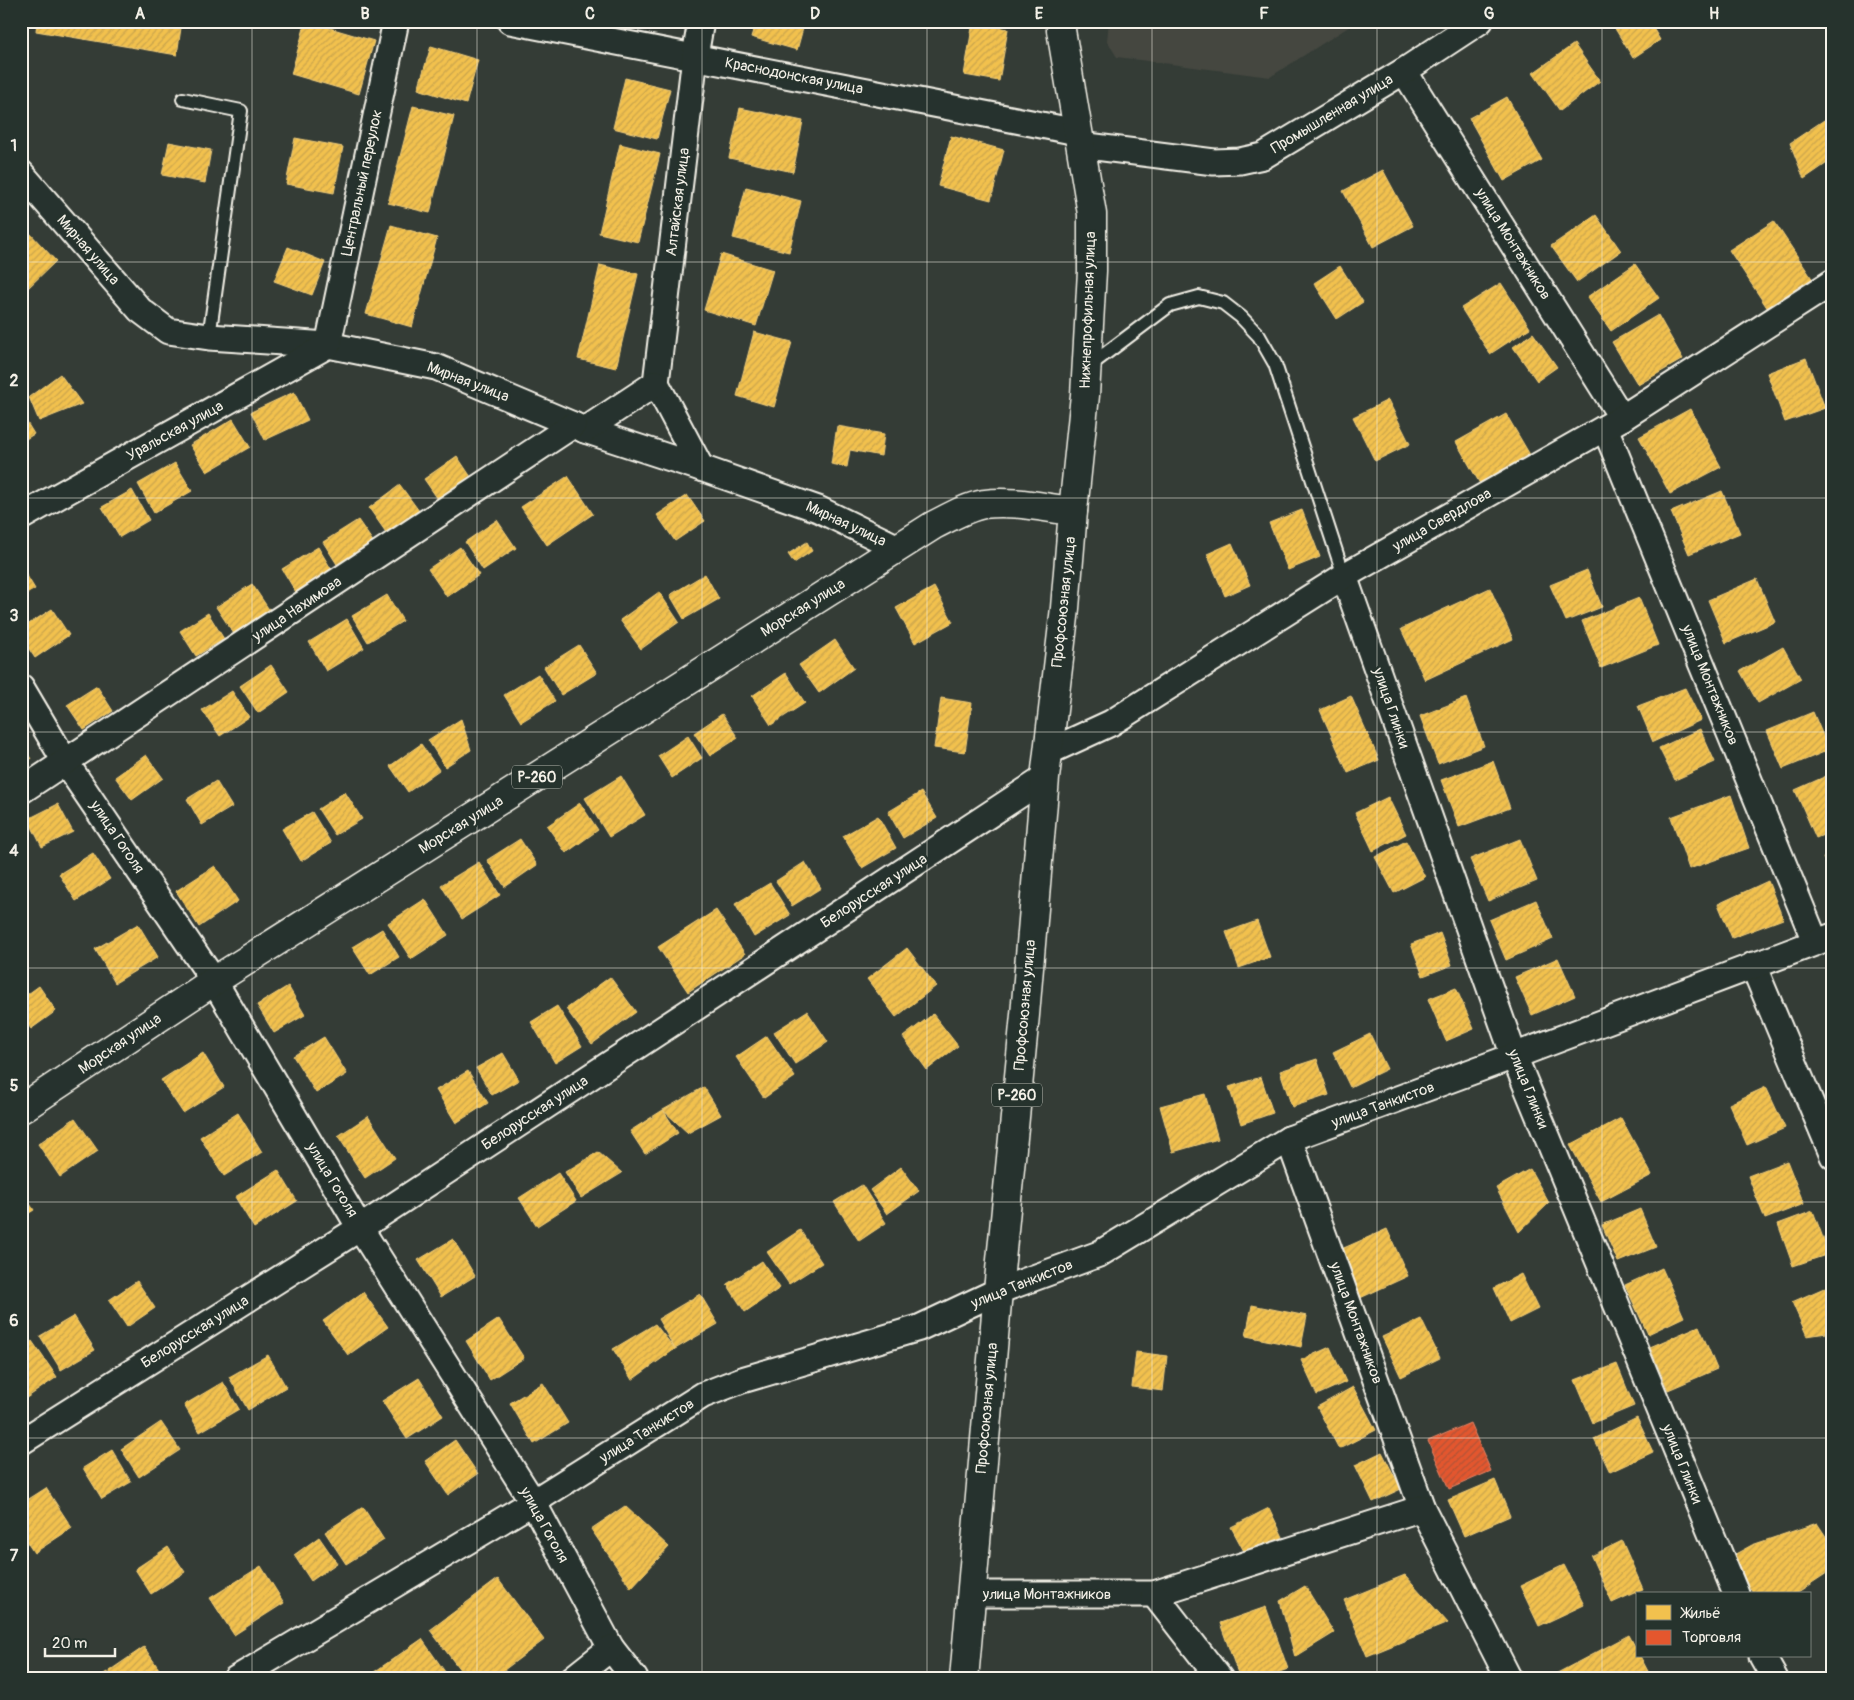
<svg xmlns="http://www.w3.org/2000/svg" width="1854" height="1700" font-family="Pangolin,sans-serif">
<defs>
<pattern id="homes-hatch" width="6" height="6" patternUnits="userSpaceOnUse" patternTransform="scale(1.25)"><rect width="6" height="6" fill="#f2c14e"/><path d="M-1 1l2-2M0 6l6-6M5 7l2-2" fill="none" stroke="#c8a34c"/></pattern>
<pattern id="shops-hatch" width="6" height="6" patternUnits="userSpaceOnUse" patternTransform="scale(1.25)"><rect width="6" height="6" fill="#e4572e"/><path d="M-1 1l2-2M0 6l6-6M5 7l2-2" fill="none" stroke="#ae5236"/></pattern>
</defs>
<rect width="100%" height="100%" fill="#343c36"/>
<filter id="ink" filterUnits="userSpaceOnUse"><feTurbulence type="fractalNoise" baseFrequency=".02" numOctaves="2"/><feDisplacementMap in="SourceGraphic" scale="10" xChannelSelector="R" yChannelSelector="G"/><feConvolveMatrix kernelMatrix="1 2 1 2 8 2 1 2 1" color-interpolation-filters="sRGB"/></filter>
<g filter="url(#ink)">
<!-- built -->
<path fill="#454740" d="M1109,21H1358L1270,77L1117,57L1107,41Z"/>
<!-- homes -->
<g fill="url(#homes-hatch)" stroke="#f3cf7c">
<path d="M37,21H182L177,55L36,31Z"/>
<path d="M306,21L374,41L359,94L291,74Z"/>
<path d="M632,21H664V26Z"/>
<path d="M756,21H805L797,50L751,37Z"/>
<path d="M1622,21H1649L1660,40L1633,58L1614,27Z"/>
<path d="M973,22L1008,29L999,81L964,75Z"/>
<path d="M1574,44L1600,81L1560,111L1533,73Z"/>
<path d="M431,46L478,60L466,104L418,89Z"/>
<path d="M625,78L670,89L657,139L613,128Z"/>
<path d="M1507,97L1542,160L1504,181L1469,118Z"/>
<path d="M413,106L454,116L430,213L388,203Z"/>
<path d="M740,108L803,121L793,172L729,158Z"/>
<path d="M1833,114V159L1804,179L1790,143Z"/>
<path d="M951,136L1004,150L991,200L938,186Z"/>
<path d="M295,138L343,147L334,193L286,184Z"/>
<path d="M169,142L211,150L205,183L162,175Z"/>
<path d="M620,144L660,154L638,242L599,233Z"/>
<path d="M1383,170L1413,226L1373,247L1343,191Z"/>
<path d="M746,187L801,201L789,252L733,238Z"/>
<path d="M1596,215L1621,251L1577,282L1551,246Z"/>
<path d="M1774,221L1813,280L1768,309L1729,250Z"/>
<path d="M391,225L437,238L412,327L366,314Z"/>
<path d="M28,231L56,261L28,288L21,281V238Z"/>
<path d="M288,247L325,262L312,295L274,281Z"/>
<path d="M721,254L773,270L756,326L704,310Z"/>
<path d="M1635,264L1659,298L1611,331L1587,297Z"/>
<path d="M600,265L638,274L616,368L578,359Z"/>
<path d="M1340,266L1363,302L1337,319L1314,283Z"/>
<path d="M1501,283L1530,328L1490,354L1461,308Z"/>
<path d="M1658,315L1683,359L1638,385L1612,342Z"/>
<path d="M754,332L792,342L774,407L737,396Z"/>
<path d="M1533,333L1557,367L1537,381L1513,347Z"/>
<path d="M1806,358L1825,408L1785,422L1767,373Z"/>
<path d="M60,374L82,404L39,421L29,397Z"/>
<path d="M294,392L308,420L265,440L251,412Z"/>
<path d="M1388,400L1410,444L1375,461L1353,417Z"/>
<path d="M1690,409L1721,467L1670,494L1639,437Z"/>
<path d="M21,413L34,434L21,442Z"/>
<path d="M1506,414L1533,460L1483,489L1456,442Z"/>
<path d="M233,419L250,447L207,472L190,445Z"/>
<path d="M837,426L884,434L881,456L850,450L847,467L831,464Z"/>
<path d="M457,456L475,483L442,505L424,479Z"/>
<path d="M175,463L192,491L154,513L138,484Z"/>
<path d="M568,476L593,514L547,545L521,507Z"/>
<path d="M400,485L422,515L390,538L369,508Z"/>
<path d="M132,490L149,520L120,537L102,507Z"/>
<path d="M1722,491L1740,533L1689,554L1671,512Z"/>
<path d="M687,495L705,521L675,541L657,515Z"/>
<path d="M1302,510L1320,557L1288,570L1269,523Z"/>
<path d="M358,520L376,546L340,569L323,542Z"/>
<path d="M497,520L516,548L483,570L465,542Z"/>
<path d="M807,542L812,551L794,563L788,554Z"/>
<path d="M1232,543L1250,585L1225,596L1207,554Z"/>
<path d="M318,547L333,572L297,594L282,569Z"/>
<path d="M460,547L479,575L447,597L428,569Z"/>
<path d="M21,566L35,589L21,597Z"/>
<path d="M1587,570L1602,607L1566,621L1550,585Z"/>
<path d="M705,574L719,599L684,619L670,595Z"/>
<path d="M1757,579L1775,622L1726,643L1708,600Z"/>
<path d="M252,584L270,611L234,634L216,607Z"/>
<path d="M934,587L953,622L915,643L896,608Z"/>
<path d="M1490,588L1513,639L1425,680L1401,629Z"/>
<path d="M659,592L679,622L641,649L620,620Z"/>
<path d="M387,595L403,621L368,642L352,616Z"/>
<path d="M1639,598L1658,645L1601,668L1582,621Z"/>
<path d="M52,609L69,635L35,658L21,637V629Z"/>
<path d="M208,613L224,639L196,656L180,631Z"/>
<path d="M347,619L364,648L326,671L309,642Z"/>
<path d="M835,640L854,668L819,693L799,665Z"/>
<path d="M579,645L597,673L561,695L544,667Z"/>
<path d="M1783,647L1801,679L1758,703L1740,671Z"/>
<path d="M271,665L289,692L258,713L240,686Z"/>
<path d="M786,673L805,703L771,725L752,696Z"/>
<path d="M538,674L555,701L521,722L504,695Z"/>
<path d="M97,686L113,711L84,730L67,705Z"/>
<path d="M1685,688L1701,720L1653,742L1638,706Z"/>
<path d="M232,691L249,717L220,736L202,710Z"/>
<path d="M1351,696L1379,760L1348,773L1320,710Z"/>
<path d="M941,698L972,703L965,752L934,748Z"/>
<path d="M1466,698L1484,746L1438,764L1420,716Z"/>
<path d="M1813,712L1829,750L1783,769L1767,731Z"/>
<path d="M722,714L738,738L710,756L694,733Z"/>
<path d="M461,719L471,750L445,767L428,740Z"/>
<path d="M1700,729L1715,762L1675,780L1659,748Z"/>
<path d="M688,736L702,758L672,778L658,756Z"/>
<path d="M21,744L31,759L21,765Z"/>
<path d="M421,744L439,770L408,792L390,766Z"/>
<path d="M146,755L163,778L132,800L115,777Z"/>
<path d="M1493,761L1510,808L1459,827L1441,780Z"/>
<path d="M1833,773V831L1816,838L1795,790Z"/>
<path d="M621,776L645,815L609,837L585,798Z"/>
<path d="M216,781L232,807L202,825L187,799Z"/>
<path d="M345,792L362,819L335,835L318,809Z"/>
<path d="M921,792L937,818L903,838L888,812Z"/>
<path d="M1731,795L1749,848L1689,869L1671,817Z"/>
<path d="M1388,797L1406,834L1373,851L1355,813Z"/>
<path d="M580,803L598,830L566,853L547,826Z"/>
<path d="M58,804L73,832L42,847L28,819Z"/>
<path d="M312,812L331,843L301,861L282,829Z"/>
<path d="M878,816L896,848L862,868L843,836Z"/>
<path d="M520,839L537,865L505,887L487,860Z"/>
<path d="M1520,839L1537,881L1488,901L1470,859Z"/>
<path d="M1406,841L1425,877L1394,893L1375,857Z"/>
<path d="M1833,852V876L1823,858Z"/>
<path d="M93,853L110,879L76,901L59,874Z"/>
<path d="M479,862L500,895L462,919L441,885Z"/>
<path d="M805,862L821,888L792,906L776,881Z"/>
<path d="M215,866L238,901L199,927L176,891Z"/>
<path d="M1768,881L1783,919L1732,938L1718,904Z"/>
<path d="M770,883L790,915L754,937L735,904Z"/>
<path d="M425,899L448,935L411,959L388,923Z"/>
<path d="M1536,900L1553,939L1506,960L1489,920Z"/>
<path d="M716,910L745,954L688,992L658,947Z"/>
<path d="M1257,921L1270,957L1239,968L1226,932Z"/>
<path d="M138,924L158,957L115,983L95,949Z"/>
<path d="M382,929L399,957L370,975L352,947Z"/>
<path d="M1440,933L1452,965L1423,976L1411,944Z"/>
<path d="M907,948L936,986L896,1017L867,979Z"/>
<path d="M1558,958L1575,996L1532,1015L1515,977Z"/>
<path d="M610,977L636,1012L592,1044L566,1009Z"/>
<path d="M39,986L56,1011L31,1029L21,1015V999Z"/>
<path d="M288,986L305,1015L274,1033L257,1005Z"/>
<path d="M1456,988L1474,1029L1446,1041L1428,999Z"/>
<path d="M557,1006L582,1046L555,1063L531,1022Z"/>
<path d="M807,1011L828,1042L795,1064L774,1032Z"/>
<path d="M933,1014L958,1046L927,1070L903,1037Z"/>
<path d="M1370,1034L1387,1069L1350,1087L1333,1052Z"/>
<path d="M767,1036L795,1077L764,1098L736,1057Z"/>
<path d="M324,1037L347,1074L316,1093L293,1056Z"/>
<path d="M203,1053L224,1087L183,1113L161,1080Z"/>
<path d="M503,1053L519,1080L492,1095L476,1068Z"/>
<path d="M1317,1059L1329,1095L1292,1107L1280,1071Z"/>
<path d="M468,1071L488,1103L456,1123L436,1090Z"/>
<path d="M1261,1077L1273,1113L1241,1124L1229,1087Z"/>
<path d="M704,1087L721,1115L688,1133L663,1110Z"/>
<path d="M1766,1087L1785,1128L1747,1145L1729,1104Z"/>
<path d="M1205,1094L1218,1139L1173,1152L1160,1106Z"/>
<path d="M663,1110L678,1133L645,1154L630,1131Z"/>
<path d="M238,1113L262,1152L224,1176L200,1137Z"/>
<path d="M368,1116L395,1158L365,1178L338,1136Z"/>
<path d="M75,1118L98,1151L60,1177L38,1144Z"/>
<path d="M1621,1118L1652,1175L1601,1202L1570,1145Z"/>
<path d="M598,1152L622,1173L581,1198L565,1172Z"/>
<path d="M1787,1161L1804,1204L1765,1219L1748,1176Z"/>
<path d="M901,1167L919,1191L887,1214L870,1190Z"/>
<path d="M1530,1169L1549,1203L1519,1232L1496,1188Z"/>
<path d="M278,1170L297,1201L254,1228L235,1197Z"/>
<path d="M558,1173L576,1201L537,1226L519,1198Z"/>
<path d="M862,1185L886,1223L859,1241L834,1202Z"/>
<path d="M21,1191L34,1210L21,1218Z"/>
<path d="M1640,1209L1656,1247L1618,1262L1602,1225Z"/>
<path d="M1813,1211L1829,1254L1793,1266L1778,1224Z"/>
<path d="M1387,1229L1408,1276L1358,1299L1337,1251Z"/>
<path d="M800,1230L822,1263L789,1284L767,1252Z"/>
<path d="M453,1239L475,1276L441,1297L418,1260Z"/>
<path d="M762,1261L780,1288L745,1312L727,1284Z"/>
<path d="M1662,1268L1684,1317L1648,1334L1625,1285Z"/>
<path d="M1521,1274L1538,1309L1510,1323L1494,1288Z"/>
<path d="M137,1281L155,1308L127,1327L109,1300Z"/>
<path d="M1831,1285L1833,1288V1332L1807,1336L1792,1302Z"/>
<path d="M363,1292L388,1327L348,1355L323,1321Z"/>
<path d="M700,1294L718,1324L675,1349L658,1319Z"/>
<path d="M1252,1305L1307,1316L1301,1347L1246,1336Z"/>
<path d="M74,1316L95,1350L61,1370L40,1336Z"/>
<path d="M499,1319L524,1358L490,1380L466,1341Z"/>
<path d="M1421,1319L1440,1358L1401,1377L1382,1337Z"/>
<path d="M655,1324L675,1349L632,1380L613,1349Z"/>
<path d="M1699,1326L1717,1369L1668,1390L1650,1347Z"/>
<path d="M32,1341L57,1377L22,1401L21,1348Z"/>
<path d="M1330,1347L1346,1382L1317,1395L1301,1360Z"/>
<path d="M1136,1352L1167,1356L1163,1391L1132,1387Z"/>
<path d="M268,1355L286,1387L248,1410L229,1377Z"/>
<path d="M1617,1364L1634,1406L1593,1423L1575,1380Z"/>
<path d="M419,1378L443,1416L407,1439L382,1401Z"/>
<path d="M223,1382L239,1409L200,1432L184,1405Z"/>
<path d="M543,1383L568,1423L534,1444L510,1403Z"/>
<path d="M1353,1387L1376,1430L1339,1449L1317,1407Z"/>
<path d="M1637,1418L1653,1452L1610,1472L1594,1439Z"/>
<path d="M161,1422L180,1450L139,1477L121,1449Z"/>
<path d="M455,1440L478,1474L448,1495L425,1461Z"/>
<path d="M112,1450L131,1482L102,1499L83,1468Z"/>
<path d="M1382,1452L1401,1489L1373,1502L1355,1465Z"/>
<path d="M1495,1480L1510,1516L1464,1536L1448,1500Z"/>
<path d="M46,1488L72,1528L34,1553L21,1533V1504Z"/>
<path d="M625,1506L669,1547L631,1588L591,1529Z"/>
<path d="M363,1507L384,1540L346,1564L325,1532Z"/>
<path d="M1269,1508L1283,1537L1246,1555L1231,1527Z"/>
<path d="M1817,1523L1833,1547V1569L1795,1594H1754L1730,1557L1752,1545Z"/>
<path d="M319,1537L337,1563L311,1581L294,1555Z"/>
<path d="M1622,1541L1643,1589L1612,1603L1591,1556Z"/>
<path d="M168,1547L185,1572L151,1594L135,1569Z"/>
<path d="M1564,1565L1584,1605L1539,1626L1520,1586Z"/>
<path d="M261,1566L284,1603L234,1635L210,1598Z"/>
<path d="M1405,1575L1448,1623L1367,1656L1344,1600Z"/>
<path d="M498,1579L544,1640L492,1679H467L430,1630Z"/>
<path d="M1305,1586L1334,1633L1295,1657L1280,1601Z"/>
<path d="M1266,1607L1288,1669L1260,1679H1240L1220,1623Z"/>
<path d="M1629,1635L1638,1652V1656H1640L1652,1679H1546Z"/>
<path d="M422,1639L450,1679H364Z"/>
<path d="M144,1647L161,1672L151,1679H114L109,1671Z"/>
<path d="M107,1672L110,1679H96Z"/>
</g>
<!-- shops -->
<path fill="url(#shops-hatch)" stroke="#e98566" d="M1470,1423L1491,1471L1449,1489L1428,1441Z"/>
<g fill="none" stroke-linecap="round" stroke-linejoin="round">
<defs>
<g id="service">
<path d="M183,99L241,111L209,337"/>
<path d="M1089,366L1170,305L1199,297L1223,303L1241,317L1259,336L1275,364L1344,576"/>
</g>
<g id="minor">
<path d="M510,21L1077,132"/>
<path d="M1404,71L1622,418"/>
<path d="M1080,145L1214,162L1240,161L1263,156L1404,71L1480,21"/>
<path d="M21,173L140,310L168,331L209,337L328,345L436,367L585,430L701,468L818,509L898,548"/>
<path d="M656,383L695,56L701,21"/>
<path d="M656,383L701,468"/>
<path d="M1605,428L1815,941"/>
<path d="M585,430L656,383"/>
<path d="M21,517L328,345L396,21"/>
<path d="M1344,576L1514,1056L1736,1594"/>
<path d="M21,687L66,763L214,981L360,1228L533,1502L611,1648L635,1679"/>
<path d="M1048,752L1111,723L1344,576L1622,418L1833,282"/>
<path d="M21,791L573,425"/>
<path d="M1753,965L1833,1156"/>
<path d="M1289,1139L1422,1508L1509,1679"/>
<path d="M21,1442L360,1228L1045,778"/>
<path d="M971,1594H1154L1422,1508"/>
<path d="M1154,1594L1220,1679"/>
<path d="M1762,1656L1775,1679"/>
<path d="M236,1679L533,1502L703,1395L742,1380L919,1328L998,1291L1099,1254L1289,1139L1514,1056L1833,936"/>
<path d="M572,1679L611,1648"/>
</g>
<path id="tertiary" d="M1062,21L1061,30L1092,214V271L1085,395L1073,511"/>
<path id="trunk" d="M21,1109L214,981L934,525C950,517 967,507 984,504C1013,500 1045,508 1073,511L1065,608L1045,778L1025,1015L998,1291L964,1679"/>
</defs>
<!-- service casing -->
<use href="#service" stroke="#f4f1e8" stroke-width="16"/>
<!-- minor casing -->
<use href="#minor" stroke="#f4f1e8" stroke-width="29"/>
<!-- tertiary casing -->
<use href="#tertiary" stroke="#f4f1e8" stroke-width="31"/>
<!-- trunk casing -->
<use href="#trunk" stroke="#f4f1e8" stroke-width="31"/>
<!-- service -->
<use href="#service" stroke="#26332d" stroke-width="12"/>
<!-- minor -->
<use href="#minor" stroke="#26332d" stroke-width="25"/>
<!-- tertiary -->
<use href="#tertiary" stroke="#26332d" stroke-width="28"/>
<!-- trunk -->
<use href="#trunk" stroke="#26332d" stroke-width="28"/>
</g>
</g>
<!-- grid -->
<path fill="none" stroke="#f4f1e8" stroke-width="1" stroke-opacity="0.55" d="M252,21V1679M477,21V1679M702,21V1679M927,21V1679M1152,21V1679M1377,21V1679M1602,21V1679M21,262H1833M21,498H1833M21,732H1833M21,968H1833M21,1202H1833M21,1438H1833"/>
<g text-anchor="middle" dominant-baseline="central" stroke-width="5" stroke-linejoin="round" paint-order="stroke">
<!-- shield labels -->
<g fill="#26332d" stroke="#b6b8b0" stroke-width="1">
<rect x="512" y="765.5" width="50" height="23" rx="4"/>
<rect x="992" y="1083.5" width="50" height="23" rx="4"/>
</g>
<g font-size="14" font-weight="bold" fill="#f4f1e8">
<text x="537" y="777">Р-260</text>
<text x="1017" y="1095">Р-260</text>
</g>
<!-- street labels -->
<g font-size="15" fill="#f4f1e8" stroke="#26332d">
<text transform="translate(794 76) rotate(11)">Краснодонская улица</text>
<text transform="translate(1332 114) rotate(-31)">Промышленная улица</text>
<text transform="translate(362 183) rotate(-78)">Центральный переулок</text>
<text transform="translate(678 202) rotate(-83)">Алтайская улица</text>
<text transform="translate(1513 244) rotate(58)">улица Монтажников</text>
<text transform="translate(88 250) rotate(49)">Мирная улица</text>
<text transform="translate(1088 310) rotate(-88)">Нижнепрофильная улица</text>
<text transform="translate(468 382) rotate(21)">Мирная улица</text>
<text transform="translate(175 431) rotate(-29)">Уральская улица</text>
<text transform="translate(1442 520) rotate(-30)">улица Свердлова</text>
<text transform="translate(846 524) rotate(25)">Мирная улица</text>
<text transform="translate(1064 602) rotate(-84)">Профсоюзная улица</text>
<text transform="translate(803 608) rotate(-32)">Морская улица</text>
<text transform="translate(297 609) rotate(-34)">улица Нахимова</text>
<text transform="translate(1710 685) rotate(68)">улица Монтажников</text>
<text transform="translate(1391 708) rotate(71)">улица Глинки</text>
<text transform="translate(461 825) rotate(-32)">Морская улица</text>
<text transform="translate(117 837) rotate(56)">улица Гоголя</text>
<text transform="translate(874 891) rotate(-33)">Белорусская улица</text>
<text transform="translate(1025 1005) rotate(-85)">Профсоюзная улица</text>
<text transform="translate(120 1044) rotate(-34)">Морская улица</text>
<text transform="translate(1528 1089) rotate(68)">улица Глинки</text>
<text transform="translate(1383 1105) rotate(-20)">улица Танкистов</text>
<text transform="translate(535 1113) rotate(-33)">Белорусская улица</text>
<text transform="translate(332 1180) rotate(59)">улица Гоголя</text>
<text transform="translate(1022 1284) rotate(-22)">улица Танкистов</text>
<text transform="translate(1356 1323) rotate(70)">улица Монтажников</text>
<text transform="translate(195 1332) rotate(-32)">Белорусская улица</text>
<text transform="translate(987 1408) rotate(-85)">Профсоюзная улица</text>
<text transform="translate(647 1431) rotate(-32)">улица Танкистов</text>
<text transform="translate(1682 1464) rotate(68)">улица Глинки</text>
<text transform="translate(544 1525) rotate(61)">улица Гоголя</text>
<text x="1047" y="1594">улица Монтажников</text>
</g>
</g>
<!-- margin -->
<rect width="1854" height="1700" fill="none" stroke="#26332d" stroke-width="55"/>
<!-- legend -->
<rect x="1636" y="1592" width="175" height="65" fill="#26332d" stroke="#787f78"/>
<rect x="1646" y="1605" width="25" height="15" fill="#f2c14e" stroke="#787f78"/>
<text x="1682" y="1618" font-size="15" fill="#f4f1e8">Жильё</text>
<rect x="1646" y="1630" width="25" height="15" fill="#e4572e" stroke="#787f78"/>
<text x="1682" y="1642" font-size="15" fill="#f4f1e8">Торговля</text>
<!-- scale -->
<path d="M45 1648v8h70v-8" fill="none" stroke="#f4f1e8" stroke-width="2.5"/>
<text x="52" y="1648" font-size="15" fill="#f4f1e8" stroke="#26332d" stroke-width="4" paint-order="stroke">20 m</text>
<rect x="28" y="28" width="1798" height="1644" fill="none" stroke="#f4f1e8" stroke-width="2"/>
<g font-size="16" text-anchor="middle" font-weight="bold" fill="#f4f1e8">
<text x="140" y="19">A</text>
<text x="365" y="19">B</text>
<text x="590" y="19">C</text>
<text x="815" y="19">D</text>
<text x="1039" y="19">E</text>
<text x="1264" y="19">F</text>
<text x="1489" y="19">G</text>
<text x="1714" y="19">H</text>
<text x="14" y="151">1</text>
<text x="14" y="386">2</text>
<text x="14" y="621">3</text>
<text x="14" y="856">4</text>
<text x="14" y="1091">5</text>
<text x="14" y="1326">6</text>
<text x="14" y="1561">7</text>
</g>
</svg>
